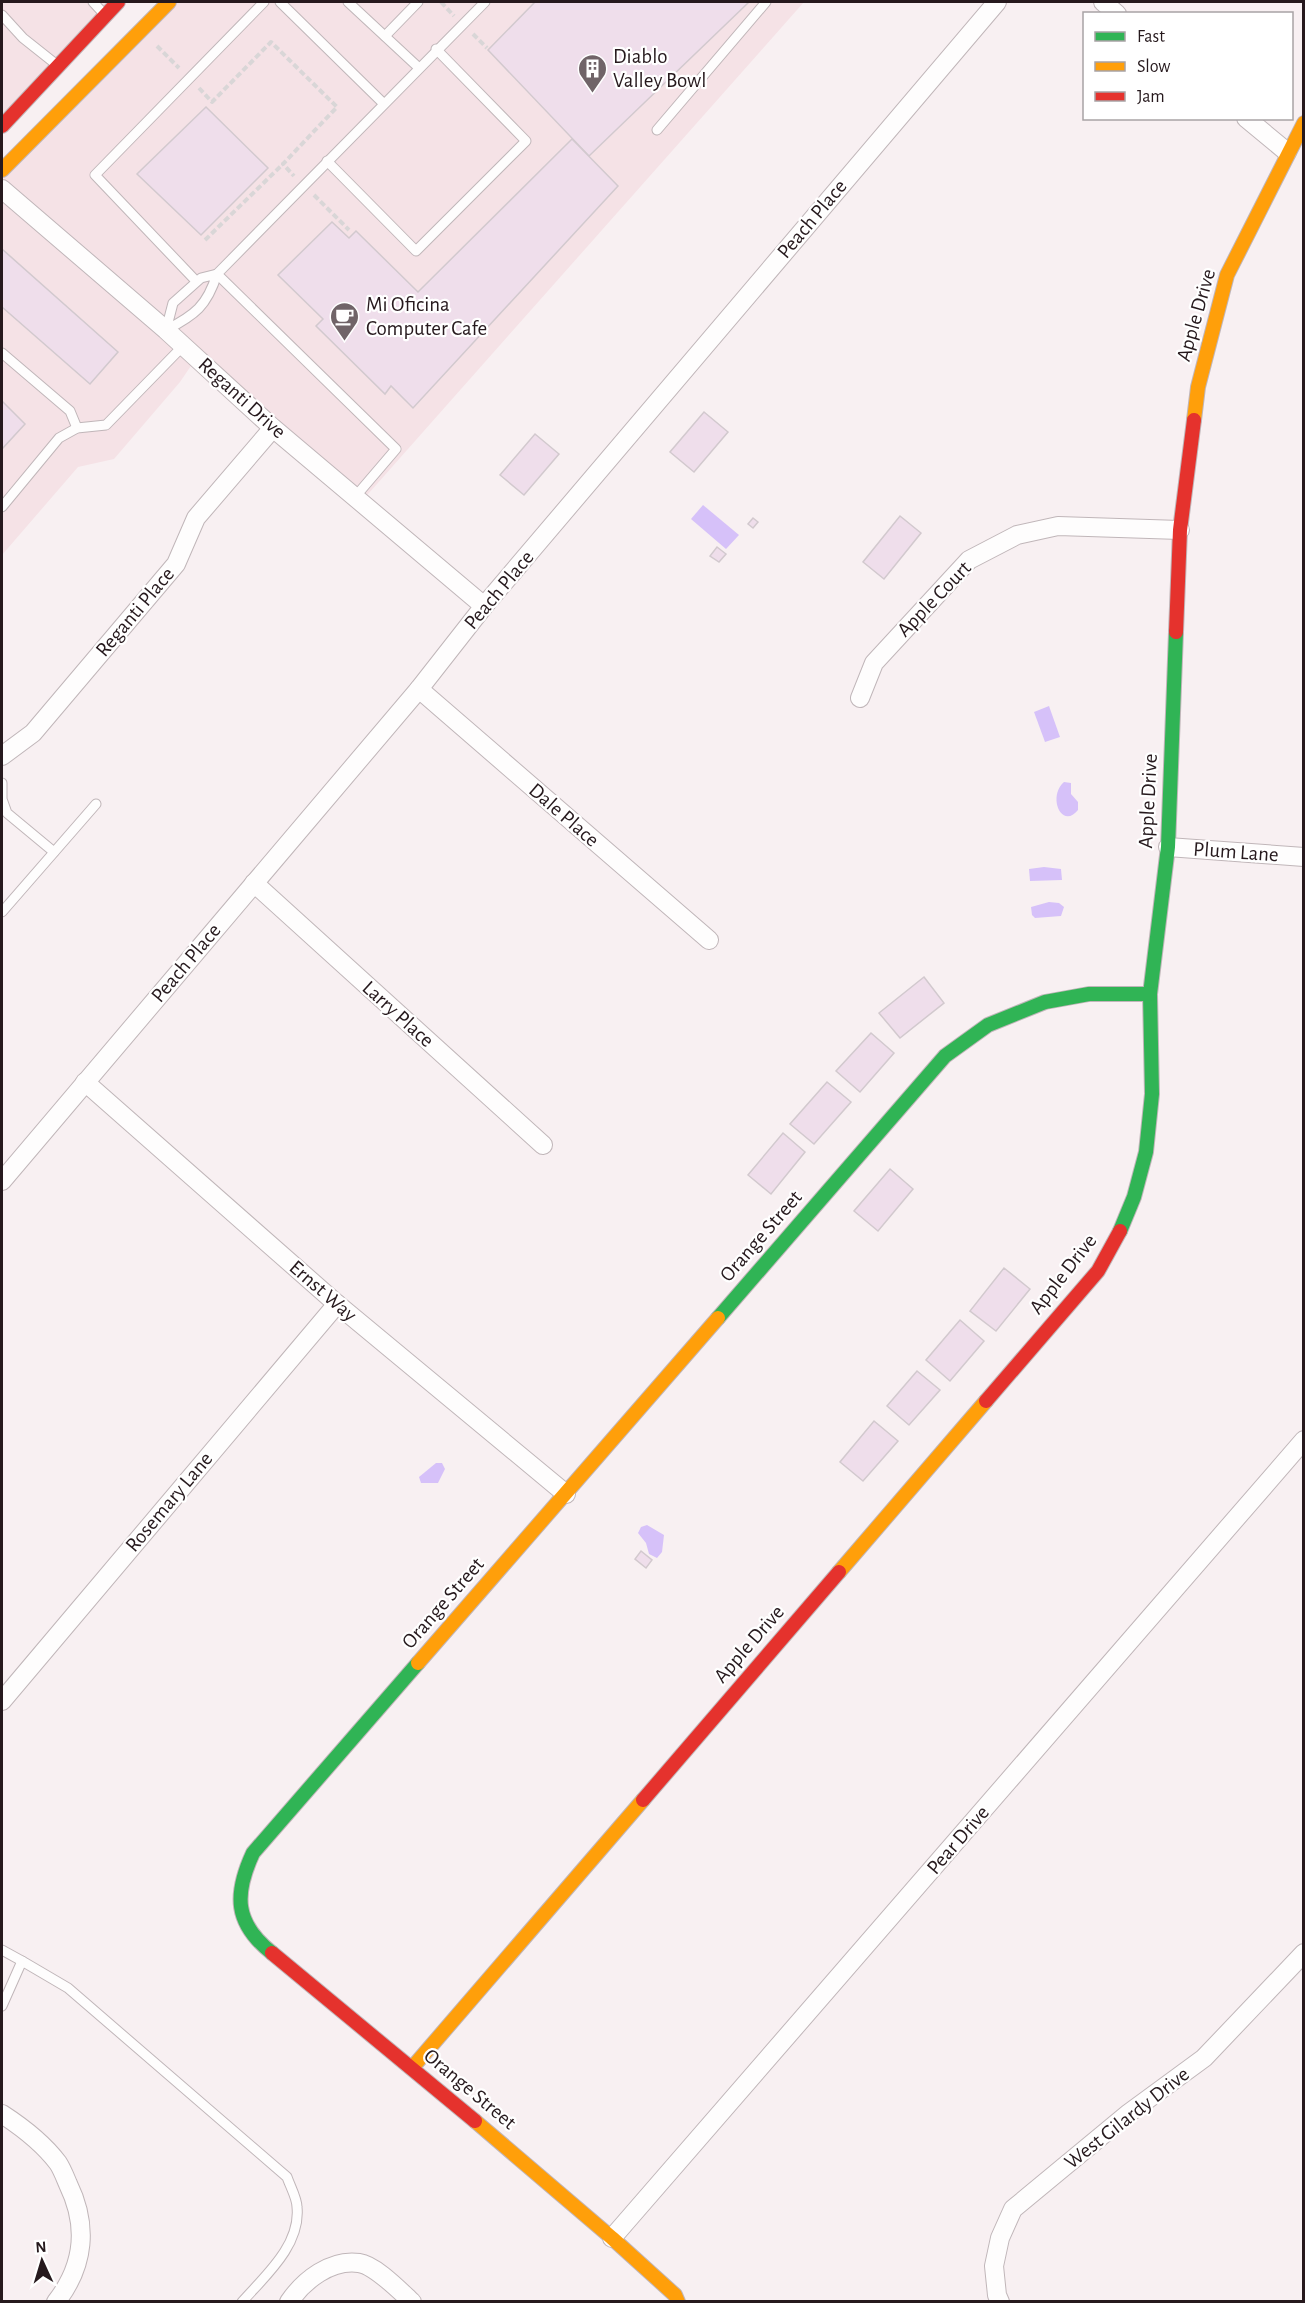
<svg xmlns="http://www.w3.org/2000/svg" width="1305" height="2303" font-family="'Alegreya Sans',sans-serif">
<rect width="100%" height="100%" fill="#f8f0f2"/>
<!-- built -->
<g fill="#f5e2e6">
<path d="M2,2H118L2,126Z"/>
<path d="M169,2H804L361,502L197,357L180,382L114,459L78,467L2,555V170Z"/>
</g>
<!-- water -->
<g fill="#d6c1f9">
<path d="M703,505L739,535L726,549L691,519Z"/>
<path d="M1049,706L1060,737L1045,742L1034,712Z"/>
<path d="M1064,782L1071,783V794L1078,802V810C1062,830 1047,797 1064,782Z"/>
<path d="M1044,867L1061,869L1062,880L1030,881L1029,869Z"/>
<path d="M1049,902L1059,903L1064,907L1061,916L1035,918L1032,915L1031,907Z"/>
<path d="M436,1463H442L445,1469L438,1483H421L419,1477Z"/>
<path d="M647,1525L664,1535L662,1552L657,1558L649,1554L646,1543L638,1533L641,1527Z"/>
</g>
<!-- building -->
<g fill="#efdeeb" stroke="#d2c9ce" stroke-width="1.5">
<path d="M535,2H749L589,156L488,50Z"/>
<path d="M206,107L268,168L201,235L137,174Z"/>
<path d="M572,139L618,186L413,408L391,386L385,394L316,326L323,319L278,275L332,222L349,238L356,231L418,292Z"/>
<path d="M2,249L118,352L90,384L2,307Z"/>
<path d="M2,401L25,424L2,449Z"/>
<path d="M704,412L728,432L694,472L670,452Z"/>
<path d="M535,434L559,454L524,495L500,475Z"/>
<path d="M900,516L921,533L884,579L863,562Z"/>
<path d="M753,518L758,522L753,528L748,524Z"/>
<path d="M717,547L726,554L719,562L710,556Z"/>
<path d="M924,977L944,1003L900,1038L879,1013Z"/>
<path d="M871,1033L894,1053L860,1092L836,1071Z"/>
<path d="M827,1082L851,1102L814,1144L790,1124Z"/>
<path d="M783,1133L805,1152L771,1194L748,1175Z"/>
<path d="M890,1169L913,1189L878,1231L854,1211Z"/>
<path d="M1004,1268L1030,1289L996,1331L970,1311Z"/>
<path d="M960,1320L984,1341L950,1381L926,1360Z"/>
<path d="M917,1371L940,1390L909,1425L887,1406Z"/>
<path d="M874,1421L898,1441L863,1481L840,1462Z"/>
<path d="M641,1551L652,1560L646,1568L635,1559Z"/>
</g>
<g fill="none" stroke-linecap="round" stroke-linejoin="round">
<defs>
<g id="lane">
<path d="M93,2L105,15"/>
<path d="M280,2L383,103"/>
<path d="M348,2L418,67"/>
<path d="M2,15L23,38L57,65"/>
<path d="M385,36L418,2"/>
<path d="M657,130L766,2"/>
<path d="M327,161L416,251L526,141L436,49"/>
<path d="M217,274C207,306 195,315 166,330L173,303L201,278Z"/>
<path d="M196,281L95,175L264,2"/>
<path d="M2,353L70,411L77,428"/>
<path d="M355,497L396,449L217,274L485,2"/>
<path d="M2,507L59,438L77,428L106,425L183,346"/>
<path d="M2,783V799L7,813L54,852"/>
<path d="M2,912L96,804"/>
<path d="M2,1950L22,1961"/>
<path d="M2,2006L22,1961L68,1988L287,2177C290,2186 297,2198 297,2207C301,2245 265,2276 242,2302"/>
</g>
<g id="street">
<path d="M1103,2L1117,14"/>
<path d="M1246,118L1287,152"/>
<path d="M2,189L166,330L273,428L484,606"/>
<path d="M419,689L709,940"/>
<path d="M860,698L874,663L969,560L1017,535L1058,526L1180,530"/>
<path d="M2,756L33,733L176,564L196,518L273,428"/>
<path d="M1168,847L1304,857"/>
<path d="M254,883L543,1145"/>
<path d="M85,1082L337,1304L566,1494"/>
<path d="M2,1181L419,689L484,606L997,2"/>
<path d="M2,1701L337,1304"/>
<path d="M2,2114C22,2127 43,2143 58,2163C62,2169 65,2177 68,2184C88,2225 85,2265 56,2302"/>
<path d="M612,2238L1304,1440"/>
<path d="M289,2302C304,2280 331,2259 359,2263C375,2265 400,2291 412,2302"/>
<path d="M1000,2302L997,2295L994,2266L1000,2238L1013,2209L1129,2113L1204,2058L1304,1953"/>
</g>
<g id="fast">
<path d="M1120,1231L1134,1197L1146,1152L1152,1094L1150,994L1168,847L1176,632"/>
<path d="M718,1318L945,1056L988,1025L1045,1002L1089,994H1150"/>
<path d="M272,1953C234,1923 234,1894 253,1853L418,1663"/>
</g>
<g id="slow">
<path d="M2,170L169,2"/>
<path d="M1194,420L1198,387L1227,275L1304,123"/>
<path d="M839,1572L986,1401"/>
<path d="M418,1663L718,1318"/>
<path d="M412,2068L643,1800"/>
<path d="M475,2121L612,2238L675,2295L678,2302"/>
</g>
<g id="jam">
<path d="M2,126L118,2"/>
<path d="M1176,632L1180,530L1194,420"/>
<path d="M986,1401L1098,1271L1120,1231"/>
<path d="M643,1800L839,1572"/>
<path d="M272,1953L475,2121"/>
</g>
</defs>
<!-- lane casing -->
<use href="#lane" stroke="#c0b6b9" stroke-width="11"/>
<!-- street casing -->
<use href="#street" stroke="#c0b6b9" stroke-width="20"/>
<!-- fast casing -->
<use href="#fast" stroke="#c0b6b9" stroke-width="16"/>
<!-- slow casing -->
<use href="#slow" stroke="#c0b6b9" stroke-width="16"/>
<!-- jam casing -->
<use href="#jam" stroke="#c0b6b9" stroke-width="16"/>
<!-- path -->
<g stroke="#d9d6d7" stroke-width="4" stroke-dasharray="6 3" stroke-linecap="butt">
<path d="M441,2L454,16"/>
<path d="M473,34L487,48"/>
<path d="M157,46L179,68"/>
<path d="M199,88L212,102L271,42L337,107L283,164L294,176"/>
<path d="M314,195L349,230"/>
<path d="M205,240L283,164"/>
</g>
<!-- lane -->
<use href="#lane" stroke="#fefdfd" stroke-width="9"/>
<!-- street -->
<use href="#street" stroke="#fefdfd" stroke-width="18"/>
<!-- fast -->
<use href="#fast" stroke="#30b455" stroke-width="14"/>
<!-- slow -->
<use href="#slow" stroke="#ff9f0a" stroke-width="14"/>
<!-- jam -->
<use href="#jam" stroke="#e5322d" stroke-width="14"/>
</g>
<!-- icons -->
<defs>
<symbol id="building-pin" viewBox="-11 -11 22 30"><path d="M0 17L-7.5 6A9.5 9.5 0 1 1 7.5 6Z" fill="#706468" stroke="#fff"/><path d="M-4-6H4V6H1V3H-1V6H-4ZM-2.5-4.3h1.7v1.8h-1.7ZM.8-4.3h1.7v1.8H.8ZM-2.5-1h1.7V.8h-1.7ZM.8-1h1.7V.8H.8Z" fill="#fff"/></symbol>
<symbol id="cafe-pin" viewBox="-11 -11 22 30"><path d="M0 17L-7.5 6A9.5 9.5 0 1 1 7.5 6Z" fill="#706468" stroke="#fff"/><path d="M-5.5-4.5H6V0H3Q3 3.5 0 3.5H-2.5Q-5.5 3.5-5.5 0ZM3-3.2v2h1.7v-2ZM-6 4.5H4V6H-6Z" fill="#fff"/></symbol>
</defs>
<g fill-rule="evenodd">
<use href="#building-pin" x="576" y="52" width="33" height="45"/>
<use href="#cafe-pin" x="328" y="300" width="33" height="45"/>
</g>
<g text-anchor="middle" dominant-baseline="central" stroke-width="4.5" stroke-linejoin="round" paint-order="stroke">
<!-- poi labels -->
<g font-size="21" fill="#26191d" stroke="#fff" text-anchor="start">
<text x="613" y="56">Diablo<tspan x="613" dy="24">Valley Bowl</tspan></text>
<text x="366" y="304">Mi Oficina<tspan x="366" dy="24">Computer Cafe</tspan></text>
</g>
<!-- street labels -->
<g font-size="21" fill="#26191d" stroke="#fff">
<text transform="translate(812 219) rotate(-50)">Peach Place</text>
<text transform="translate(1196 315) rotate(-74)">Apple Drive</text>
<text transform="translate(242 398) rotate(42)">Reganti Drive</text>
<text transform="translate(499 590) rotate(-50)">Peach Place</text>
<text transform="translate(934 599) rotate(-46)">Apple Court</text>
<text transform="translate(135 612) rotate(-50)">Reganti Place</text>
<text transform="translate(1148 801) rotate(-87)">Apple Drive</text>
<text transform="translate(564 815) rotate(41)">Dale Place</text>
<text transform="translate(1236 852) rotate(4)">Plum Lane</text>
<text transform="translate(186 963) rotate(-50)">Peach Place</text>
<text transform="translate(398 1014) rotate(42)">Larry Place</text>
<text transform="translate(761 1236) rotate(-49)">Orange Street</text>
<text transform="translate(1063 1274) rotate(-52)">Apple Drive</text>
<text transform="translate(323 1291) rotate(41)">Ernst Way</text>
<text transform="translate(169 1502) rotate(-50)">Rosemary Lane</text>
<text transform="translate(443 1603) rotate(-49)">Orange Street</text>
<text transform="translate(749 1644) rotate(-49)">Apple Drive</text>
<text transform="translate(958 1840) rotate(-49)">Pear Drive</text>
<text transform="translate(470 2089) rotate(40)">Orange Street</text>
<text transform="translate(1127 2118) rotate(-38)">West Gilardy Drive</text>
</g>
</g>
<!-- border -->
<rect width="1305" height="2303" fill="none" stroke="#26191d" stroke-width="6"/>
<!-- legend -->
<rect x="1083" y="12" width="210" height="108" fill="#ffffff" stroke="#a8a3a5" stroke-width="1.5"/>
<rect x="1095" y="32" width="30" height="9" fill="#30b455" stroke="#a8a3a5" stroke-width="1.5"/>
<text x="1137" y="42" font-size="18" fill="#26191d">Fast</text>
<rect x="1095" y="62" width="30" height="9" fill="#ff9f0a" stroke="#a8a3a5" stroke-width="1.5"/>
<text x="1137" y="72" font-size="18" fill="#26191d">Slow</text>
<rect x="1095" y="92" width="30" height="9" fill="#e5322d" stroke="#a8a3a5" stroke-width="1.5"/>
<text x="1137" y="102" font-size="18" fill="#26191d">Jam</text>
<!-- north arrow -->
<g transform="translate(42 2261) rotate(356)" stroke="#ffffff" stroke-width="4.5" paint-order="stroke">
<path d="M0-4.5L10 22L0 15L-10 22Z" fill="#26191d"/>
<text y="-9" font-size="16" font-weight="bold" text-anchor="middle" fill="#26191d">N</text>
</g>
</svg>
